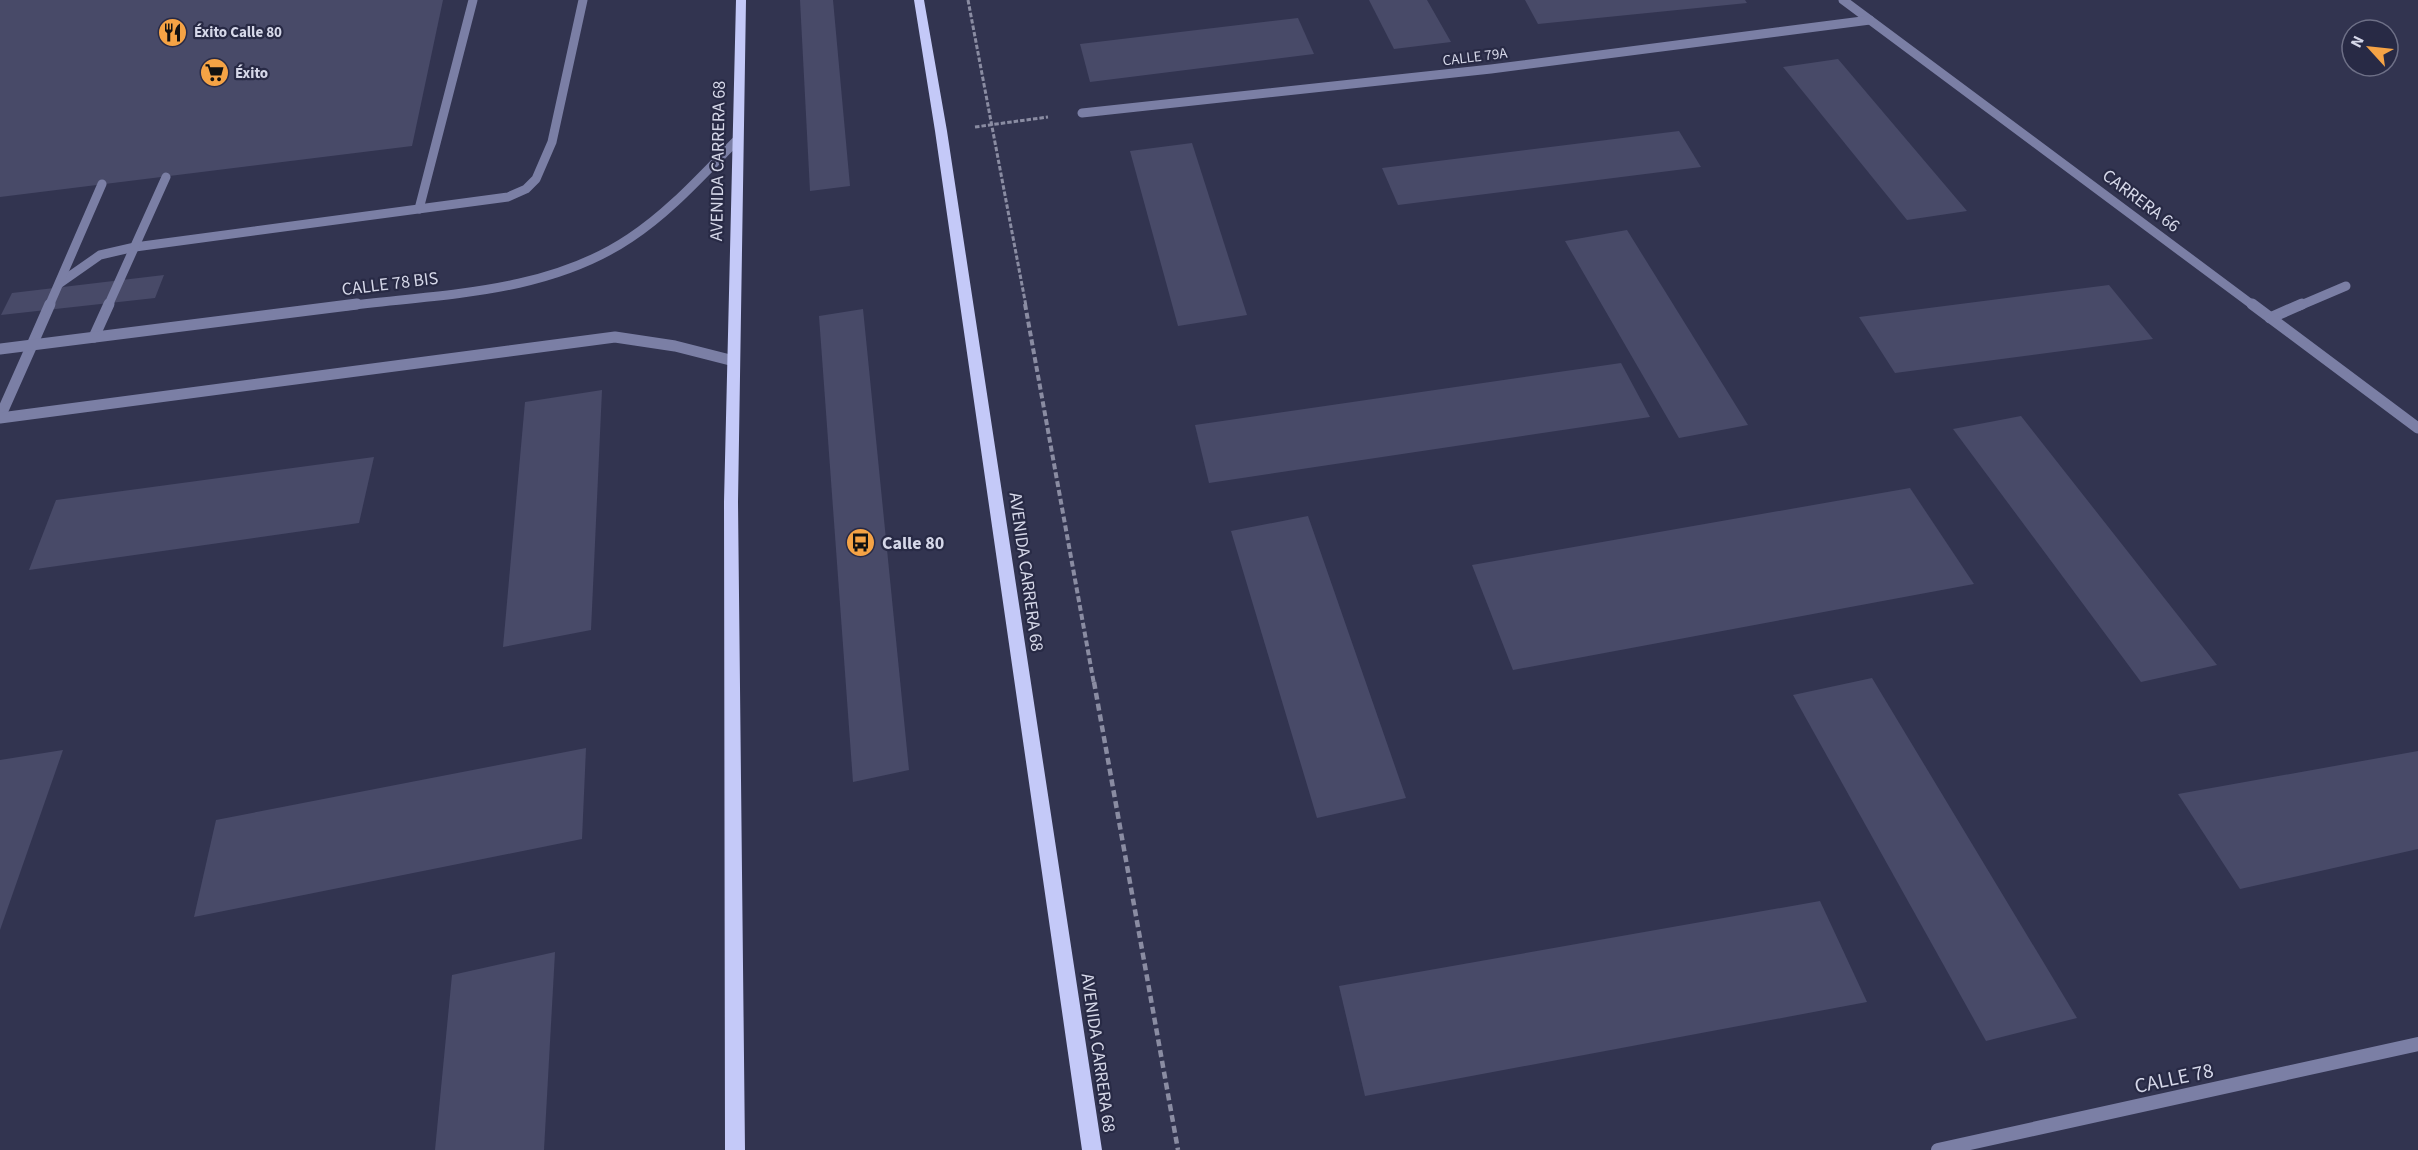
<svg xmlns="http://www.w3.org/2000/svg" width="2418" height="1150" font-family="'Source Sans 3',sans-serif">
<rect width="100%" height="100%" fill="#323450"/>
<!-- building -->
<g fill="#484a68">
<path d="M0,0H443L412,146L0,197Z"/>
<path d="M800,0H833L850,186L810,191Z"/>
<path d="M1369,0H1427L1451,42L1394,49Z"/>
<path d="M1525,0H1745L1747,3L1538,24Z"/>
<path d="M1298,18L1314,54L1090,82L1080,44Z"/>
<path d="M1838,59L1967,211L1907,220L1783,67Z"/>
<path d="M1679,131L1701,167L1398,205L1382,168Z"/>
<path d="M1192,143L1247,315L1178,326L1130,151Z"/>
<path d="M1627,230L1748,425L1679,438L1565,241Z"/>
<path d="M164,275L155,298L1,315L12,293Z"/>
<path d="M2109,285L2153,339L1895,373L1859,317Z"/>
<path d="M863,309L909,770L853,782L819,316Z"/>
<path d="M1621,363L1650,417L1209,483L1195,425Z"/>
<path d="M602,390L591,630L503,647L525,402Z"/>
<path d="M2021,416L2217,665L2141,682L1953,429Z"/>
<path d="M374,457L359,523L29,570L56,500Z"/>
<path d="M1910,488L1974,584L1513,670L1472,565Z"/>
<path d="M1308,516L1406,798L1317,818L1231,531Z"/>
<path d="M1872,678L2077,1018L1986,1041L1793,695Z"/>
<path d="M586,748L582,839L194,917L216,820Z"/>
<path d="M63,750L0,930V760Z"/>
<path d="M2418,751V849L2240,889L2178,794Z"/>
<path d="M1820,901L1867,1002L1365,1096L1339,986Z"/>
<path d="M555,952L544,1150H435L452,975Z"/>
</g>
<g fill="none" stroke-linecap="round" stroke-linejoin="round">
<!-- path-far2 -->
<g stroke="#8a8ca2" stroke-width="3" stroke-dasharray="4.5 2" stroke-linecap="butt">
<path d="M968,0L1026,306"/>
<path d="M975,127L1048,117"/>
</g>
<!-- path-far1 -->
<path stroke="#8a8ca2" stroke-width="4" stroke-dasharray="6 3" stroke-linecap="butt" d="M1025,304L1094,684"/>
<!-- path -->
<path stroke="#8a8ca2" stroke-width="4.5" stroke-dasharray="7 4" stroke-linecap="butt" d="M1094,682L1178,1150"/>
<!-- service-far1 -->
<g stroke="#7b7fa5" stroke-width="9">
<path d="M419,209L473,0"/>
<path d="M60,283L100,255L135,247L508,197L526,189L536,179L552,142L583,0"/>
<path d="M49,306L102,184"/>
<path d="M108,306L166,177"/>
<path d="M2299,306L2346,286"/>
</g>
<!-- service -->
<g stroke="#7b7fa5" stroke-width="11">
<path d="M2270,318L2302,304"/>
<path d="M94,337L109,304"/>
<path d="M32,345L50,304"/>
</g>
<!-- minor-far2 -->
<g stroke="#7b7fa5" stroke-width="9">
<path d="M1843,0L2254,306"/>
<path d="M1082,113L1491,69L1870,20"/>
</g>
<!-- minor-far1 -->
<g stroke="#7b7fa5" stroke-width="11">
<path d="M2252,304L2418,428"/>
<path d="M0,417L32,345"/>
</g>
<!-- minor -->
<path stroke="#7b7fa5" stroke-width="14" d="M1938,1150L2418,1044"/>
<!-- tertiary-far1 -->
<path stroke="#7b7fa5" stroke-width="9" d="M345,306C441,294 547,294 630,238C671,211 704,173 738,139"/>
<!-- tertiary -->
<g stroke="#7b7fa5" stroke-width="11">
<path d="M0,349L357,304"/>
<path d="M0,418L615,337L675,346L734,361"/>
</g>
<!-- primary -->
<g fill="#c4c9f8" fill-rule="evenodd">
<path d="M736,0H746L738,502L745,1150H725L724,502Z"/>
<path d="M914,0H924L947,131L1102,1150H1082L935,131Z"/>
</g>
</g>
<!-- icons -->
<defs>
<symbol id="restaurant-disc" viewBox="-11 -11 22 22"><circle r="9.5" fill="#f5a345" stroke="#282a45"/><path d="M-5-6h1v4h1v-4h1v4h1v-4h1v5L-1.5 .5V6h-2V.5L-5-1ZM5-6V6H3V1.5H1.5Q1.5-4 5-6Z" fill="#111"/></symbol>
<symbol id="supermarket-disc" viewBox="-11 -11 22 22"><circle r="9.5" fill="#f5a345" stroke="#282a45"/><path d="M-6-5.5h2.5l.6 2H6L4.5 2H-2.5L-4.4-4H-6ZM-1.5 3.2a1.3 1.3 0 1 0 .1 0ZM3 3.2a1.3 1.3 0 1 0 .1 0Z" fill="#111"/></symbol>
<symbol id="bus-disc" viewBox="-11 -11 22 22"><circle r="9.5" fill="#f5a345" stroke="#282a45"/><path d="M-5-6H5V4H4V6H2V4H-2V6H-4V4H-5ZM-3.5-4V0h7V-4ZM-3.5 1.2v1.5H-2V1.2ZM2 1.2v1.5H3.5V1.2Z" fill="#111"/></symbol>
</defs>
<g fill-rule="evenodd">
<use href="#restaurant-disc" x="156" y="16" width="33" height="33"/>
<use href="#supermarket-disc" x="198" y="56" width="33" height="33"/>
<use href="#bus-disc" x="844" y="526" width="33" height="33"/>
</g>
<g text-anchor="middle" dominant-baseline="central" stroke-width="4.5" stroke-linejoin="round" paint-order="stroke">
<!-- far-poi labels -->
<g font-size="15" font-weight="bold" fill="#d6d8e9" stroke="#282a45" text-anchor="start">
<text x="194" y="32">Éxito Calle 80</text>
<text x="235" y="73">Éxito</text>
</g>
<!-- far-street labels -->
<g font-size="15" fill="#d6d8e9" stroke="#282a45">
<text transform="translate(1475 57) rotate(-7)">CALLE 79A</text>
</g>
<!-- street labels -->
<g font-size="18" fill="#d6d8e9" stroke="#282a45">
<text transform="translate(718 161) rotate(-89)">AVENIDA CARRERA 68</text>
<text transform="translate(2141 201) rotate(37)">CARRERA 66</text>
<text transform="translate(390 284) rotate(-7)">CALLE 78 BIS</text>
<text transform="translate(1026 572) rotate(82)">AVENIDA CARRERA 68</text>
<text transform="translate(1098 1053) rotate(82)">AVENIDA CARRERA 68</text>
</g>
<!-- poi labels -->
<g font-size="18" font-weight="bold" fill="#d6d8e9" stroke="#282a45" text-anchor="start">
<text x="882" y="543">Calle 80</text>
</g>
<!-- near-street labels -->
<g font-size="21" fill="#d6d8e9" stroke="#282a45">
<text transform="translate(2174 1078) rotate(-12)">CALLE 78</text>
</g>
</g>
<!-- north arrow -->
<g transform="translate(2370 48) rotate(297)"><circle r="28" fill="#282a45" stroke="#6e7087" stroke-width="1.5"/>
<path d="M0-4.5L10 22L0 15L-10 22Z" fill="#f5a345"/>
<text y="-9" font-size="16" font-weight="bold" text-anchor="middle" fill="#d6d8e9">N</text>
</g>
</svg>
